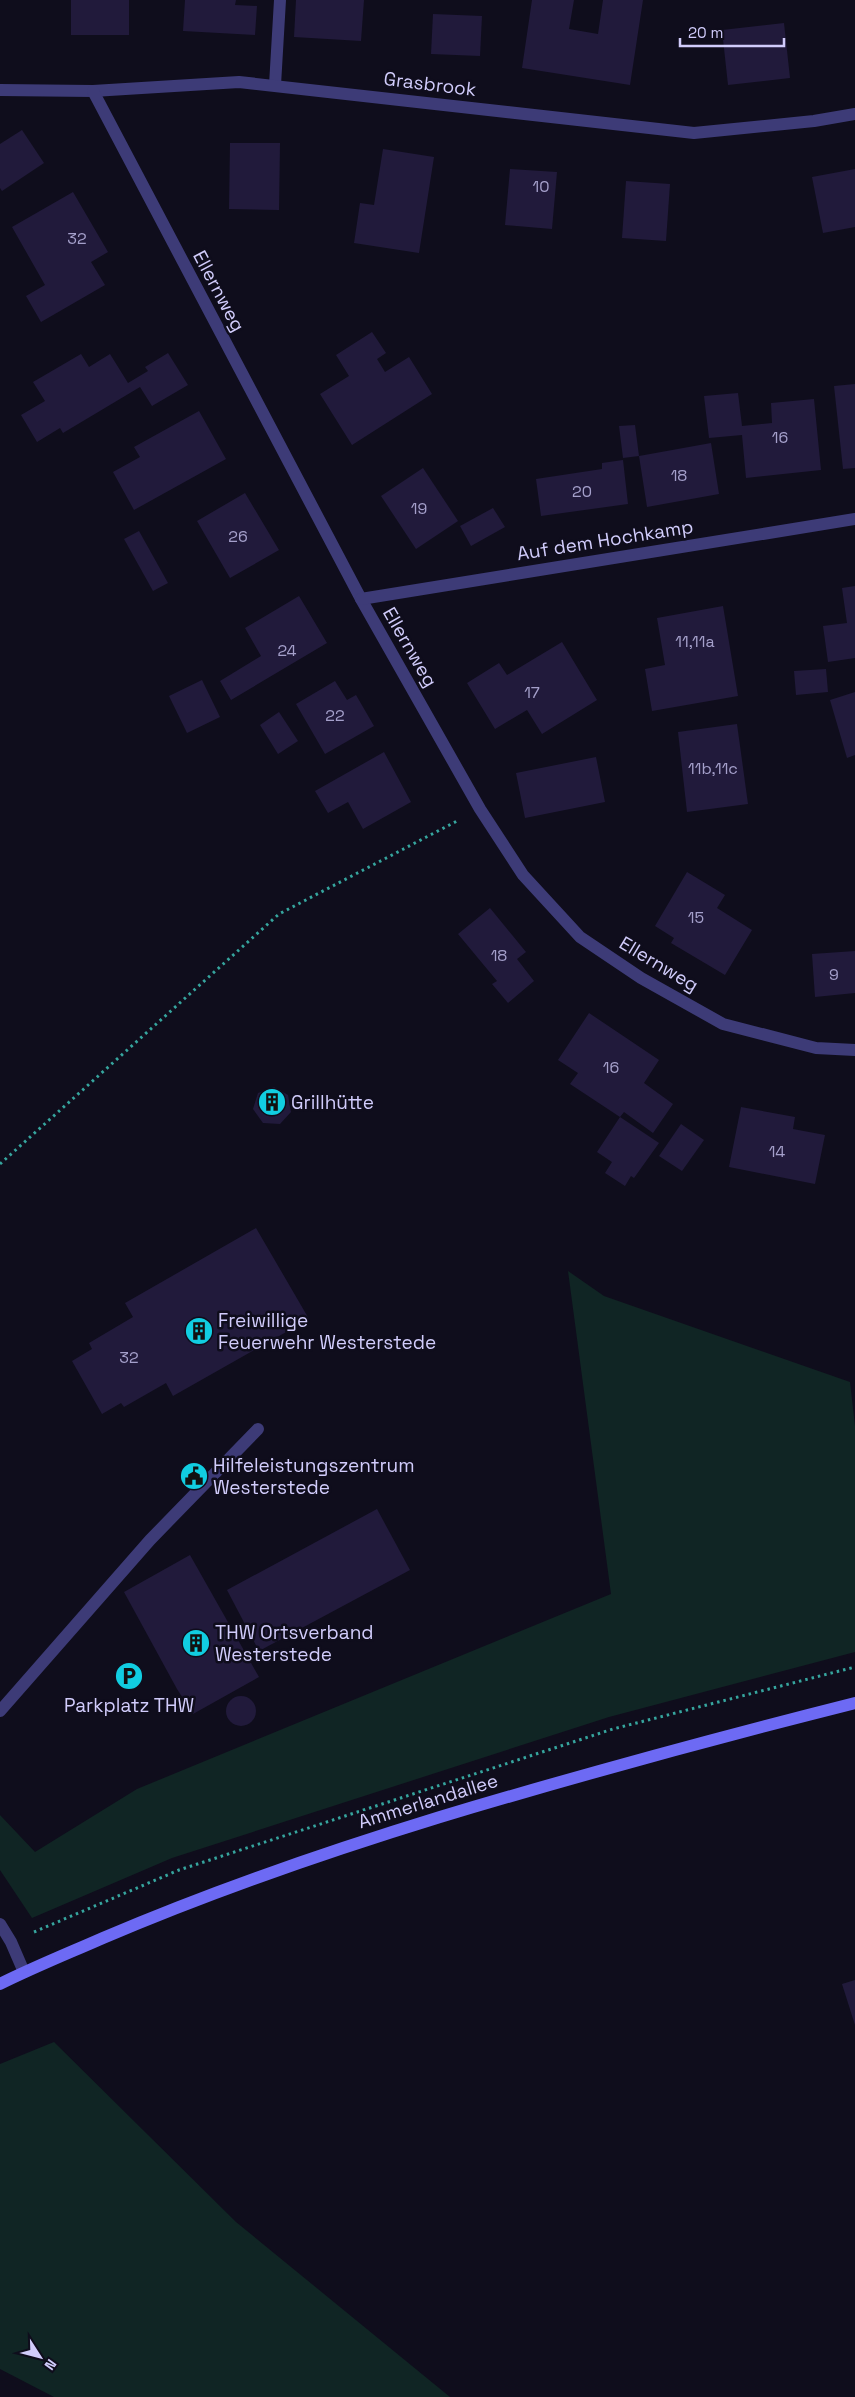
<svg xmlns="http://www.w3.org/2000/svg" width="855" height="2397" font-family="'Space Grotesk',sans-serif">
<rect width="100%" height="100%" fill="#0f0d1c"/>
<!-- green -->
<g fill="#102524">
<path d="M568,1271L604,1296L850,1382L855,1426V1652L609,1717L172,1858L32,1918L0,1870V1815L35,1852L137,1789L611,1594Z"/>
<path d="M54,2042L236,2222L450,2397H54L0,2369V2064Z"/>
</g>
<!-- building -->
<g fill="#211a3b">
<rect x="71" y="0" width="58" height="35"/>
<path d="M185,0H236L235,5L257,6L255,35L183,31Z"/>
<path d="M296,0H364L361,41L294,37Z"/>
<path d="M532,0H574L569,29L598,34L603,0H643L630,85L522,68Z"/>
<path d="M433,14L482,16L480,56L431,54Z"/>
<path d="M784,23L790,78L728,85L722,30Z"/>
<path d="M22,130L44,163L2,191L0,188V144Z"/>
<path d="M230,143H280L279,210L229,209Z"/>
<path d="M383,149L434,157L419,253L354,243L360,203L374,205Z"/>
<path d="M510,169L557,172L552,229L505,225Z"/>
<path d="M855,169V227L823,233L812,177Z"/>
<path d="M626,181L670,184L666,241L622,238Z"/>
<path d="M73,192L108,252L91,262L105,285L41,322L26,296L45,285L12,227Z"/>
<path d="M372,332L386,353L377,359L385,372L409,357L432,394L352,445L320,394L349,376L336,355Z"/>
<path d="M168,353L188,385L152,406L140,387L63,433L60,428L37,442L21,415L45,401L33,382L81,354L89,367L110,354L128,383L148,371L145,367Z"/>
<path d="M855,384V468L843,469L834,386Z"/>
<path d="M738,393L742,426L772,423L771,403L814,399L821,470L746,478L742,435L709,438L704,396Z"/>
<path d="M199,411L226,459L134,510L113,472L140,457L134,447Z"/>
<path d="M635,425L639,456L711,443L719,494L647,507L639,456L623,458L619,426Z"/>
<path d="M623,460L628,504L541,516L536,479L602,469V463Z"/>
<path d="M423,468L458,521L416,549L381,496Z"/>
<path d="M245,493L279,550L230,578L197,521Z"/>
<path d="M493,508L505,527L471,546L460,526Z"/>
<path d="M139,531L168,583L153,591L124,539Z"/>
<path d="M855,586V658L828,662L823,626L847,623L842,588Z"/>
<path d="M299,596L327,643L231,700L220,681L261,656L245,628Z"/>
<path d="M723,606L738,696L652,711L645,669L665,665L657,618Z"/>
<path d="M562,642L597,700L542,734L527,710L495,729L467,683L499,663L507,675Z"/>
<path d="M826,669L828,692L796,695L794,671Z"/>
<path d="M202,680L220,717L187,733L169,696Z"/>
<path d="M335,681L347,700L356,695L374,726L325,754L296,704Z"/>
<path d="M855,692V755L847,758L830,700Z"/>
<path d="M279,712L298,741L278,754L260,725Z"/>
<path d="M737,724L748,804L687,812L678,732Z"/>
<path d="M384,752L411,802L363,829L348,802L328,813L315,791Z"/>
<path d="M596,757L605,802L525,818L516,773Z"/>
<path d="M687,872L725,895L717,908L752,930L725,975L671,943L674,938L655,926Z"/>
<path d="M490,908L526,952L517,959L534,981L508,1003L492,984L497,981L458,934Z"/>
<path d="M855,951V993L815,997L812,954Z"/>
<path d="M589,1013L659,1060L644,1083L673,1104L653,1133L624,1112L620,1117L570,1084L578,1073L558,1060Z"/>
<path d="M274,1087L288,1095L291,1112L280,1124L263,1123L253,1109L258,1093Z"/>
<path d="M741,1107L795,1117L793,1129L825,1135L815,1184L729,1167Z"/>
<path d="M620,1117L659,1143L634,1178L631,1176L625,1186L605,1173L612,1162L597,1152Z"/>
<path d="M681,1124L704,1140L682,1171L659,1156Z"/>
<path d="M256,1228L309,1319L173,1396L166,1383L124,1407L121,1403L102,1414L72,1361L92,1349L89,1343L133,1317L125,1303Z"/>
<path d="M377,1509L410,1570L259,1651L227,1590Z"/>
<path d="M190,1555L259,1677L193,1714L177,1689L124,1592Z"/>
<circle cx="241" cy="1711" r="15"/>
<path d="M855,1980V2025L842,1984Z"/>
</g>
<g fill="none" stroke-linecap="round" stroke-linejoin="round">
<!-- path -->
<g stroke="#36a59e" stroke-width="3" stroke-dasharray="2.5 4" stroke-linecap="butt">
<path d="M0,1164L279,914L459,820"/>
<path d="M34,1932L179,1870L613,1729L855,1667"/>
</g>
<!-- service -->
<g stroke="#3d3b77" stroke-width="12">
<path d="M275,85L280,0"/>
<path d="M0,1711L150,1540L258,1429"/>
</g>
<!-- minor -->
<g stroke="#3d3b77" stroke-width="12">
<path d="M0,90L93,91L239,82L694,133L814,121L855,114"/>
<path d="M93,91L361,599L480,809L523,875L580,937L641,978L723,1024L816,1048L855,1050"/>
<path d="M361,599L855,519"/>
<path d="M0,1924L11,1942L24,1972"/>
</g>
<!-- secondary -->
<path stroke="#6d6af4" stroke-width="12" d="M0,1984C34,1967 69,1953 103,1938C213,1891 326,1852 440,1817C577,1776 716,1738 855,1703"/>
</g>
<!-- icons -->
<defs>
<symbol id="building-disc" viewBox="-11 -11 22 22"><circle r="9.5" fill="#11cde1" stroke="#0f0d1c"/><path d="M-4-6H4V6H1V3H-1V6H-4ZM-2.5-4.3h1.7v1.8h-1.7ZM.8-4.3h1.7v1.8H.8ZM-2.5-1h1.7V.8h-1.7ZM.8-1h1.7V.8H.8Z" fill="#111"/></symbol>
<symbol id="civic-disc" viewBox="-11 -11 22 22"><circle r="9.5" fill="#11cde1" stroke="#0f0d1c"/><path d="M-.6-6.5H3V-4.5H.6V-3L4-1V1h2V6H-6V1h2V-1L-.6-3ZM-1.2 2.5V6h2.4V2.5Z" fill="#111"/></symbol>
<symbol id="parking-disc" viewBox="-11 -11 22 22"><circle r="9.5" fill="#11cde1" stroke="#0f0d1c"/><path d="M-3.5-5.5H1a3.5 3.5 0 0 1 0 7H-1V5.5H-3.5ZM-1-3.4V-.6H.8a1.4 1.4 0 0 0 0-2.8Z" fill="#111"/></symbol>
</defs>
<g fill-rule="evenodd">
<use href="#building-disc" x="256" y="1086" width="32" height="32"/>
<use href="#building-disc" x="183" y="1315" width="32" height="32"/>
<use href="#civic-disc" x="178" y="1460" width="32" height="32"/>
<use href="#building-disc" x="180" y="1627" width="32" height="32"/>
<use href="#parking-disc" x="113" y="1660" width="32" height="32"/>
</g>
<g text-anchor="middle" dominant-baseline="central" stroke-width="5" stroke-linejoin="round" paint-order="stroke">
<!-- number labels -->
<g font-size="16" fill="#a5a0cb">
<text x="541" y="186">10</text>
<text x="77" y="238">32</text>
<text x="780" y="437">16</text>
<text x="679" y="475">18</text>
<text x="582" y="491">20</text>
<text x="419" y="508">19</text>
<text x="238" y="536">26</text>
<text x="695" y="641">11,11a</text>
<text x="287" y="650">24</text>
<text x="532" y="692">17</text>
<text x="335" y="715">22</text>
<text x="713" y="768">11b,11c</text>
<text x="696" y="917">15</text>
<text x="499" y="955">18</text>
<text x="834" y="974">9</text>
<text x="611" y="1067">16</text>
<text x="777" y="1151">14</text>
<text x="129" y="1357">32</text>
</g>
<!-- street labels -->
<g font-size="19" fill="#d1ccfb" stroke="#0f0d1c">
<text transform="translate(430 84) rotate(7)">Grasbrook</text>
<text transform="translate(219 291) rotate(62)">Ellernweg</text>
<text transform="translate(605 540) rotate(-9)">Auf dem Hochkamp</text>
<text transform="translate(410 647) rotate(60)">Ellernweg</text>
<text transform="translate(659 964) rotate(31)">Ellernweg</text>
<text transform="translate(428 1801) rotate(-17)">Ammerlandallee</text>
</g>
<!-- poi labels -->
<g font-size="19" fill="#d1ccfb" stroke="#0f0d1c" text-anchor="start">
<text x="291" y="1102">Grillhütte</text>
<text x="218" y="1320">Freiwillige<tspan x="218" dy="22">Feuerwehr Westerstede</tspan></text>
<text x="213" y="1465">Hilfeleistungszentrum<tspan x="213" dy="22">Westerstede</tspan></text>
<text x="215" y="1632">THW Ortsverband<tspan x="215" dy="22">Westerstede</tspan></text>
<text x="129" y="1705" text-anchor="middle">Parkplatz THW</text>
</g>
</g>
<!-- north arrow -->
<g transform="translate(40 2357) rotate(126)" stroke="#0f0d1c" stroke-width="4" paint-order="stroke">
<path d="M0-4L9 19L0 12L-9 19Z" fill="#d1ccfb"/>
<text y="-8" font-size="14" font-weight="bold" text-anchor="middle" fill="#d1ccfb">N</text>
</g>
<!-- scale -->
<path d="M680 38v8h104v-8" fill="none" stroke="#d1ccfb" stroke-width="2.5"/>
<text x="688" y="38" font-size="15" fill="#d1ccfb" stroke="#0f0d1c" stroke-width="4" paint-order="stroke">20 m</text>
</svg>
